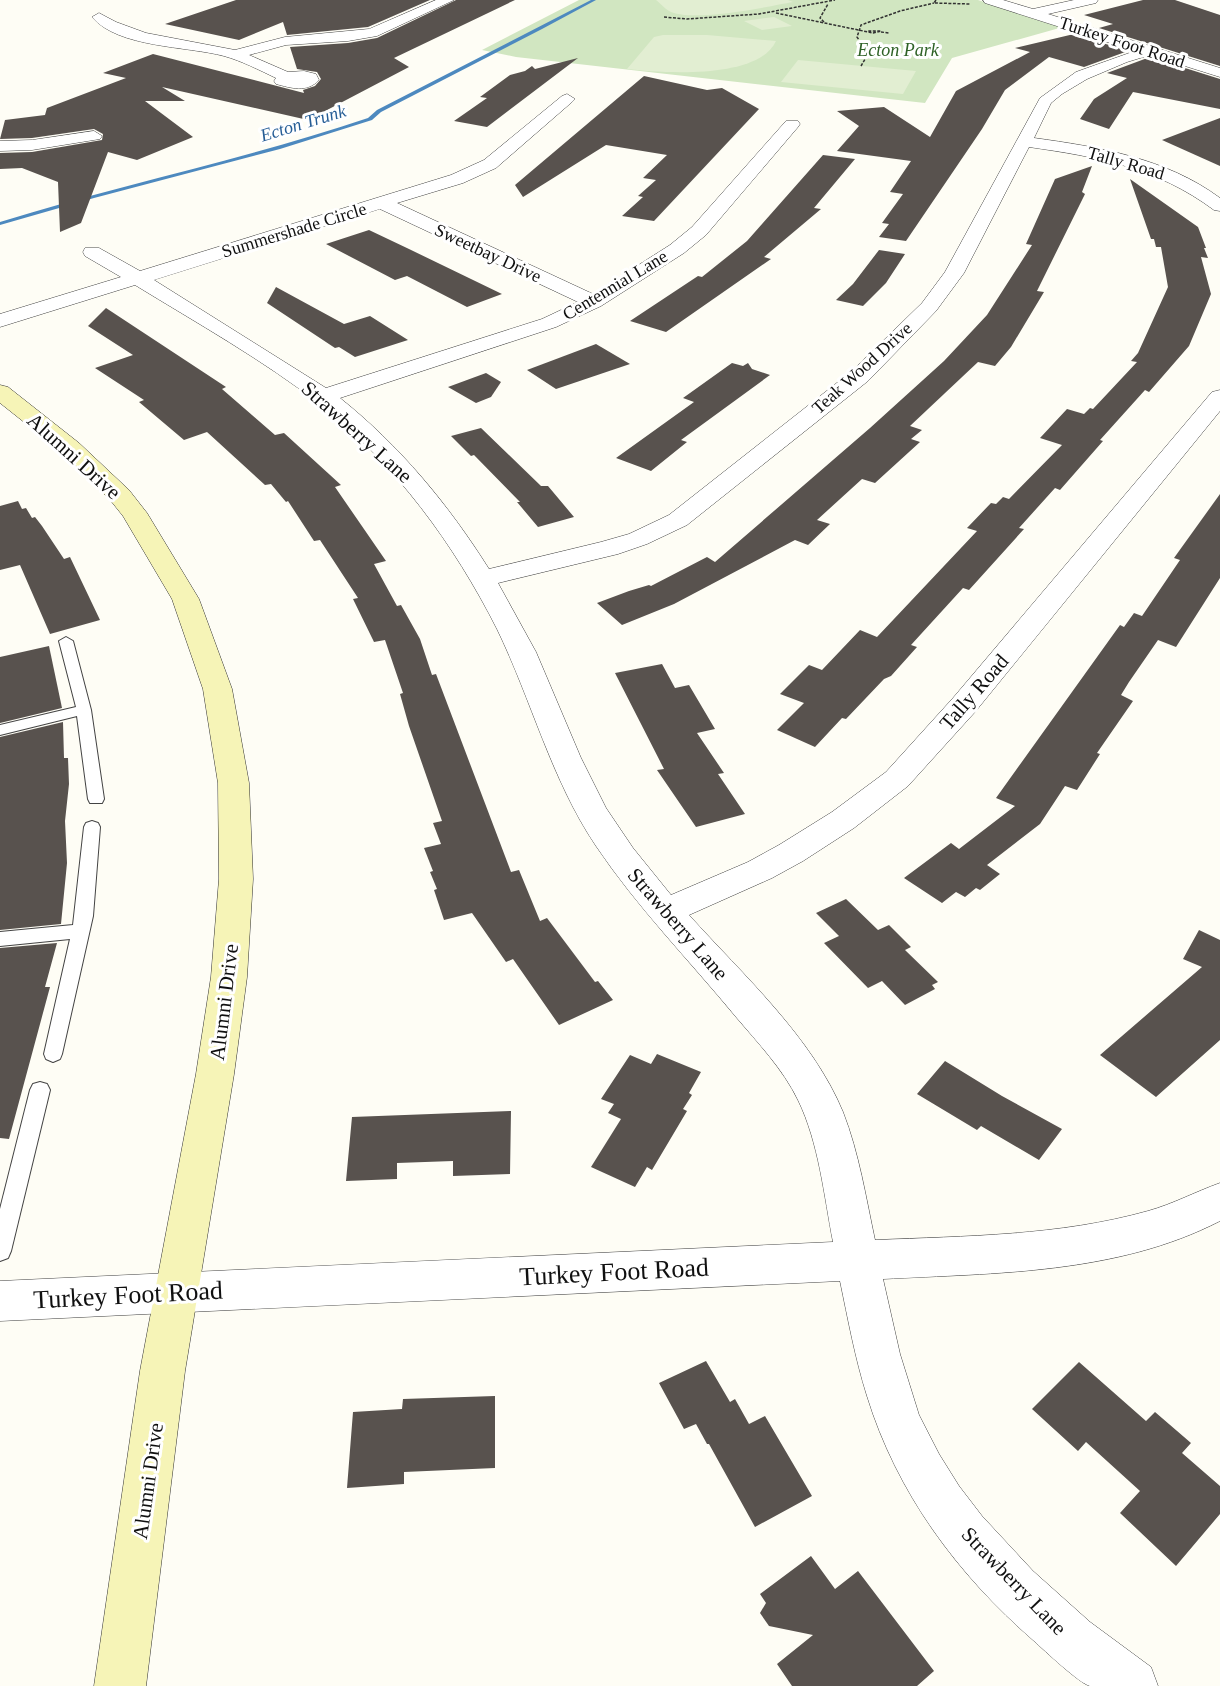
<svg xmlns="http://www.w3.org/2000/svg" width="1220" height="1686" font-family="Georgia,serif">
<rect width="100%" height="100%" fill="#fefdf5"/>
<!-- green -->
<path fill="#d1e6c1" d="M579,0H978L1063,27L952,58L925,103L516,57L482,50Z"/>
<!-- pitch -->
<g fill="#e2eed2">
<path d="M656,0H788L793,2C766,7 695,22 671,12C666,10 661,4 656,0Z"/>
<path d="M774,17L792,26L762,30L744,21Z"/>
<path d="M663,35H707L776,41C758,80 663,73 627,69L654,37Z"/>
<path d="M798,60L916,71L903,94L781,82Z"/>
</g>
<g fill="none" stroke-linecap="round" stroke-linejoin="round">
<!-- stream -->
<path fill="#4d89bf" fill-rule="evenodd" d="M591,0H596L542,29L381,112L372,120L280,149L94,198L0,225V222C122,184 247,159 368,118L377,110Z"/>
</g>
<!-- building -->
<g fill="#58524e">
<path d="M236,0H430L368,27L287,35L283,22L239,40L165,24Z"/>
<path d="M456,0H515L394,58L409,67L308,120L162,87L185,101H145L193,137L137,160L108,152L81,223L60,232L58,182L22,168L0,169V153L32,152L102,140L103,134L94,129L32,138L0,139L5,120L45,115L47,108L126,78L103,73L153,54L304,93L303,90L315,86L321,79L317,72L297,69L290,47L348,43L377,38Z"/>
<path d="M1143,0H1175L1220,15V66L1099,28L1113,24L1084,15Z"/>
<path d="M1074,34L1128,51L1084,67L1049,57L1005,90L982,129L906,241L879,237L889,224L882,223L903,194L890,192L911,161L837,151L859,126L837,111L884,107L930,137L956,91L1030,52L1015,48Z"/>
<path d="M1150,57L1220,79V109L1133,92L1109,129L1080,119L1094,99L1127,78L1107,73Z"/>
<path d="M578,58L487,127L454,121L487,98L480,97L510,75L525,71L532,66L535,69Z"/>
<path d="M644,76L707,90L722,88L759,109L654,221L622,216L643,197L638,196L656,180L643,178L667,155L606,145L523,197L515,185Z"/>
<path d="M1220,118V166L1162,140Z"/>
<path d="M823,155L855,159L814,208L821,209L764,257L771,259L666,332L630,321L698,276L702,277L747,241Z"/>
<path d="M1092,166L1082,192L1085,194L1037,291L1044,292L1011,347L995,366L978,362L910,426L922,430L911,439L920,442L875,483L862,479L817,520L830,524L808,545L795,540L674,604L622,625L597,603L629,591L649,585L651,586L707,557L715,562L870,428L944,361L987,315L1032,245L1026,244L1055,179Z"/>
<path d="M1130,179L1198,227L1206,248H1204L1208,258L1201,257L1211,294L1189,346L1149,392L1145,390L1100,440L1103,441L1060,490L1055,488L1019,528L1024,529L969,590L963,588L911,645L917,647L891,676L884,679L846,719L842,718L815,747L777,730L804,703L780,694L809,665L822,670L860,630L877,637L977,531L967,528L991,503L996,504L1003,497L1009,499L1062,445L1040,438L1067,409L1084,414L1090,408L1093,409L1137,362L1131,361L1138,353L1168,287L1161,247H1156L1154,239H1151Z"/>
<path d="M369,230L409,249L502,294L467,307L407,276L395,280L326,244Z"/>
<path d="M879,250L905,254L886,283L863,306L836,300L853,284Z"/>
<path d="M276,287L344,324L370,316L408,340L355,357L339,347L335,348L267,303Z"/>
<path d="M106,308L226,387L222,389L275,435L284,433L341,485L335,487L386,561L374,564L397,606L401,605L420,639L432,675L436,674L511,872L519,870L540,921L547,918L595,982L598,981L613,1000L559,1025L513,959L506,962L472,913L444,920L434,890L437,889L430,872L433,871L424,848L441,844L433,823L442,821L409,726L400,694L403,693L385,640L374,642L353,599L358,598L320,540L314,541L288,501L286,502L271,484L265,485L207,432L184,440L139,402L144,400L95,368L133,355L88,326Z"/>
<path d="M596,344L630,364L556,389L527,370Z"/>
<path d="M732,363L743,366L748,363L752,369L770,375L681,440L687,442L651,471L616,458L694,402L683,398Z"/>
<path d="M486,373L501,382L491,397L476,403L448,387Z"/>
<path d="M481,428L541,486H548L574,517L538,527L517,502H520L474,455L471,456L451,436Z"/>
<path d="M1220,494V578L1176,647L1158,640L1129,682L1121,695L1133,701L1097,753L1100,754L1077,790L1065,786L1040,824L987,865L1000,874L980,890L976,888L965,897L956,892L942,903L904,878L951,843L959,849L1015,806L996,798L1120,625L1124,627L1134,613L1142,616L1180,560L1174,558Z"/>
<path d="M18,501L22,509L26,508L32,518L35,517L42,526L64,559L70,557L100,620L50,634L20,565L0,570V506Z"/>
<path d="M49,646L62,708L0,723V657Z"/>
<path d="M662,664L675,688L689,685L715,729L697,733L724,773L718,774L745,814L696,827L657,770L664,769L615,673Z"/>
<path d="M63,722L64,758H68L69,784L65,821L67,863L61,924L0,930V737Z"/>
<path d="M846,899L878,930L889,925L911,947L905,950L938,982L932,985L935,989L905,1005L882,981L868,988L824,943L839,936L816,913Z"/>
<path d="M1199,930L1220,940V1040L1156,1097L1100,1055L1202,967L1183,959Z"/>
<path d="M57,943L45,987H50L9,1139L0,1138V948Z"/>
<path d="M657,1054L701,1072L689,1093L692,1095L683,1109L687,1111L652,1170L647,1167L635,1187L591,1167L621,1119L608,1113L614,1104L601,1099L630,1055L651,1064Z"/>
<path d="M945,1061L1002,1096L1062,1129L1039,1160L981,1126L977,1130L917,1094Z"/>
<path d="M511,1111L510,1174L453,1176V1161L397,1163V1179L346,1181L352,1117Z"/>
<path d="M706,1361L730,1402L735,1399L749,1424L765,1416L812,1496L755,1527L709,1444H707L696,1424L684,1429L659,1383Z"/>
<path d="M1079,1362L1146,1421L1155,1412L1191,1443L1182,1453L1220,1486V1514L1176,1566L1120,1513L1140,1491L1086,1442L1078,1451L1032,1409Z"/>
<path d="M495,1396V1468L404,1472V1484L347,1488L353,1412L402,1409L403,1399Z"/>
<path d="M811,1556L835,1589L858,1571L934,1671L917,1686H792L777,1664L813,1635L769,1626L760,1613L766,1603L760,1594Z"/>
</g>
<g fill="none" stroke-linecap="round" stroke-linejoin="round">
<defs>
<g id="service">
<path d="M66,637L73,641L91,710L104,799L102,803H90L88,799L77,716L0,735V725L76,707L59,641Z"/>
<path d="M92,821L98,823L100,827L93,916L62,1054L60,1059L53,1062L46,1059L44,1054L70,939L0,946V932L73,925L84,827L86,823Z"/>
<path d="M40,1082L47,1084L50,1090L11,1251L8,1258L0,1261V1209L30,1090L33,1084Z"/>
</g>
<g id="minor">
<path d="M436,0H454L377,36L348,41L286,45L249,55L288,72L304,71L316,74L319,80C307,93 291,88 276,84L274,81L276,78C259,70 242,61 224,56C187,46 118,48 92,17L99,13L116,22L146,33L235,50L285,37L369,29Z"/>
<path d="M983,0H1003L1033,9L1074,0H1098L1096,3L1048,14L1220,68V77L1150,55L1127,62L1087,79L1062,94L1051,103L1034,138C1099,147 1166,158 1220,198V211L1214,210C1156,167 1098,157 1029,147L964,273L936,311L868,381L687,525L647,544L618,554L498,583L536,652L581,758L606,808L633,848L671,895L748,862L779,845L832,812L886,772L953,698L1212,392L1220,390V411L975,712L908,786L854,828L803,861L772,878L689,915C743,975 812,1037 843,1112C859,1153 866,1198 875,1240C966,1236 1059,1236 1148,1211C1173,1204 1195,1192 1220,1183V1221C1117,1274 996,1273 883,1279L900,1354L919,1415L939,1454L959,1486L982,1516L1033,1571L1090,1622L1151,1667L1158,1686C1137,1686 1111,1686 1090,1686C1080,1684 1044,1650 1034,1641C957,1574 897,1493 867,1396C855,1358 848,1319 840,1281L0,1321V1281L833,1242C824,1196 819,1143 798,1100C783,1069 758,1043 736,1017C689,960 637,907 596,846C551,779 532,701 497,629C454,544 396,465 321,405C263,360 197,323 135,285L0,327V314L121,277L85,256L83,252L85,248H99L140,271L451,175L484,160L562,96L567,94L575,99L572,102L496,168L463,183L397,203L593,294L670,245L692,227L786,121H798L800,124L798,127L706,235L684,253L601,306L556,327L340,398C400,446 448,504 489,569L601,542L629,534L669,515L852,371L922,303L945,272L1040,98L1076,72L1135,51L985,3ZM380,209L578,302L542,319L326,388L154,280Z"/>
<path d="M94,131L102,136L100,139L32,150L0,151V141L32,140Z"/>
</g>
<path id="secondary" d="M0,385L8,387L79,443L129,490L147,513L199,599L232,689L249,783L253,879L247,977L234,1074L185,1371L146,1686H94L140,1371L196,1074L211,977L219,879L218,783L203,689L172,599L123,516L111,501L63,453L0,403Z"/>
</defs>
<!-- service casing -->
<use href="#service" stroke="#434343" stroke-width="2"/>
<!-- minor casing -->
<use href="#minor" stroke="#434343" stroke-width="1"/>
<!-- secondary casing -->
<use href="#secondary" stroke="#323232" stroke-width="1"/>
<!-- path -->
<g stroke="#323232" stroke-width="1.5" stroke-dasharray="3 1.5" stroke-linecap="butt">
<path d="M936,0L934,3L970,4"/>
<path d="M776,13L873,33L881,31H868"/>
<path d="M664,17L687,19L759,14L835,0"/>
<path d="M824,22L820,18L828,4"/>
<path d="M881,32L889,33"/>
<path d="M861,66L868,54L857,37L861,25L900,11L934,3"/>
</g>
<!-- service -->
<use href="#service" fill="#fff" fill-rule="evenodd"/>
<!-- minor -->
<use href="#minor" fill="#fff" fill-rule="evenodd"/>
<!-- secondary -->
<use href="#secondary" fill="#f6f4b7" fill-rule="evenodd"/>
</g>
<g text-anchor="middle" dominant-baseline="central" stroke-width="6" stroke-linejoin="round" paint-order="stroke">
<!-- far-street labels -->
<g font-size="18" fill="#101010" stroke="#fff">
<text transform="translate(1122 42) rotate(18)">Turkey Foot Road</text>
<text transform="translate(1126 163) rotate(16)">Tally Road</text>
<text transform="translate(294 230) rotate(-17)">Summershade Circle</text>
<text transform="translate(488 253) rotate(25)">Sweetbay Drive</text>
<text transform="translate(615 285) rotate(-31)">Centennial Lane</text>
<text transform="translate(862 368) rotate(-42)">Teak Wood Drive</text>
</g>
<!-- far-park labels -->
<g font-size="18" font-style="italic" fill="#2f6227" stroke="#fff">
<text x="898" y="50">Ecton Park</text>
</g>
<!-- far-water labels -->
<g font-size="18" font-style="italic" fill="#265d96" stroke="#fff">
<text transform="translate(303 123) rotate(-17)">Ecton Trunk</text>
</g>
<!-- street labels -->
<g font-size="21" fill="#101010" stroke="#fff">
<text transform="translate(357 432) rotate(42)">Strawberry Lane</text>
<text transform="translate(74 456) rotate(42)">Alumni Drive</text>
<text transform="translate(974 692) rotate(-49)">Tally Road</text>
<text transform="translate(678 924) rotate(49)">Strawberry Lane</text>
<text transform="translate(224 1002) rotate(-83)">Alumni Drive</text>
<text transform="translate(148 1481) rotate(-82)">Alumni Drive</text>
<text transform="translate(1014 1581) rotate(46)">Strawberry Lane</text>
</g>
<!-- near-street labels -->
<g font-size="26" fill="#101010" stroke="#fff">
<text transform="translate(614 1272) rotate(-3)">Turkey Foot Road</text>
<text transform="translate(128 1295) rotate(-3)">Turkey Foot Road</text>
</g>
</g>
</svg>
